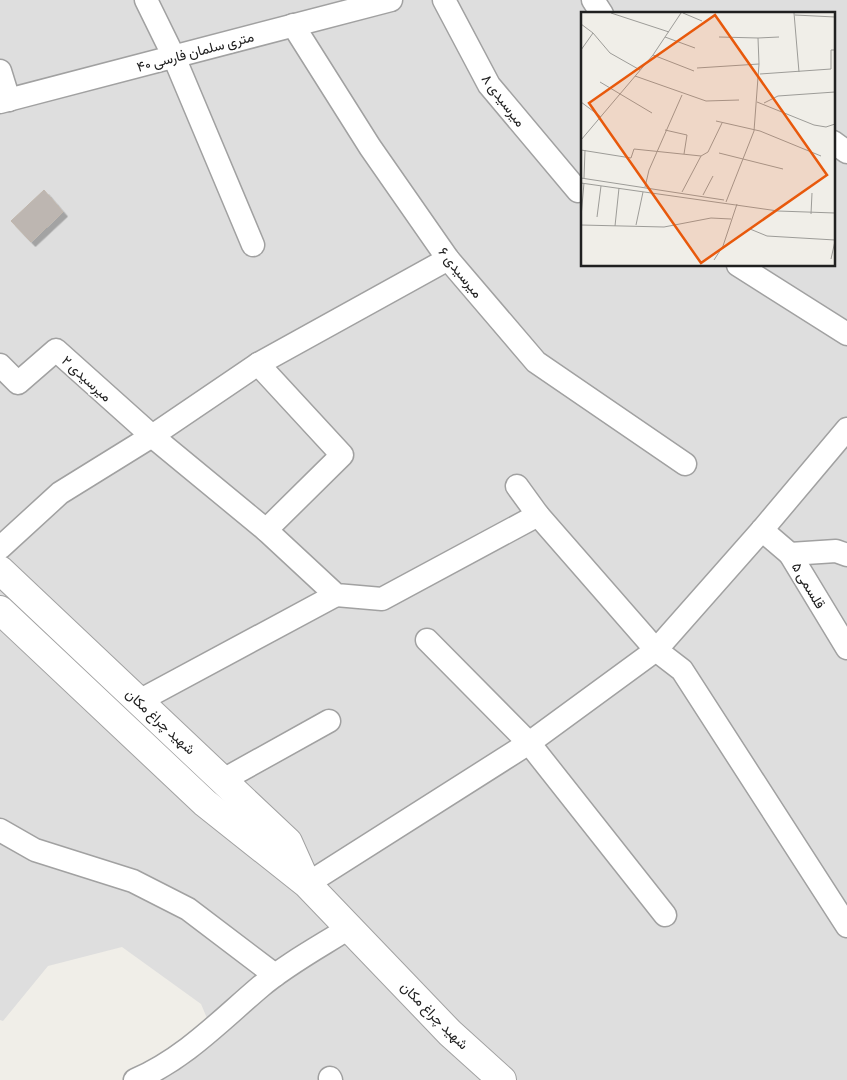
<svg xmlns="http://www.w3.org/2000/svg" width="847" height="1080" font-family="Barlow,Vazirmatn,sans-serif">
<defs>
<filter id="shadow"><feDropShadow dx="4.5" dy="4.5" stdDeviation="0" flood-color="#0004"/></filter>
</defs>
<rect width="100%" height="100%" fill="#f0eee8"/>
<!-- residential -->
<path fill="#dedede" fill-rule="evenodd" d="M0,0H847V1080H139L212,1030L201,1004L122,947L48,966L3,1021L0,1020ZM582,14H833V265H582Z"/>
<!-- building -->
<path fill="#bdb6b1" stroke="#c0b6ac" filter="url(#shadow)" d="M44,190L63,212L31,242L11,221Z"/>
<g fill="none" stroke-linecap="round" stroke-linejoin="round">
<defs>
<g id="minor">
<path d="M146,0L174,57L253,245"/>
<path d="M444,0L489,85L578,191"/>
<path d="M593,0L602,14"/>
<path d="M293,25L370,147L448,259L536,362L685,464"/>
<path d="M0,71L9,100"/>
<path d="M0,102L391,0"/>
<path d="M833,142L847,152"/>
<path d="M738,265L847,334"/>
<path d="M258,364L342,455L266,530"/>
<path d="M0,365L18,383L56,350L152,436L266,530L336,595L382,599L538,515"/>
<path d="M517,486L538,515L656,650L682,670L847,926"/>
<path d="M762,530L790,554L847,648"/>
<path d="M0,548L60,493L152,436L258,364L448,259"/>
<path d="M790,554L836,551L847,555"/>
<path d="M427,640L529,743L665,915"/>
<path d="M139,701L336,595"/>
<path d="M223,780L329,721"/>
<path d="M0,830L35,850L133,881L188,909L275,975"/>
<path d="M307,884L529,743L656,650L762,530L847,429"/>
<path d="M330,1078L331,1080"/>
<path d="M135,1080C184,1059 220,1021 260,987C287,964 319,947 349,928"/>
</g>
<g id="tertiary">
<path d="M0,570L288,842L305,880"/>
<path d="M0,610L205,803L307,884L450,1033L502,1080"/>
</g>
</defs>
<!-- minor casing -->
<use href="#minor" stroke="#a1a1a1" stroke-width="25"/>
<!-- tertiary casing -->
<use href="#tertiary" stroke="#a1a1a1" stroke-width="30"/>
<!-- minor -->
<use href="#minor" stroke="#fff" stroke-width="22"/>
<!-- tertiary -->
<use href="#tertiary" stroke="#fff" stroke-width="28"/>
</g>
<g text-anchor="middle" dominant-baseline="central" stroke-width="4" stroke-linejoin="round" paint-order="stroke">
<!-- street labels -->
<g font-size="14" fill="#202020" stroke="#fff">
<text transform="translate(195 51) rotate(-15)">۴۰ متری سلمان فارسی</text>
<text transform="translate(504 100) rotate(53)">میرسیدی ۸</text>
<text transform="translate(461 272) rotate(51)">میرسیدی ۶</text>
<text transform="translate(87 378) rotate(42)">میرسیدی ۲</text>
<text transform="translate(809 585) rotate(59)">قلسمی ۵</text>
<text transform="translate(161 721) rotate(43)">شهید چراغ مکان</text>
<text transform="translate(435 1015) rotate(45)">شهید چراغ مکان</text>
</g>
</g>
<!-- overview -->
<g transform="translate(581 12)">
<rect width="254" height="254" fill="#f0eee8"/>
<path fill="none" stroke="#9d9c98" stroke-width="1" d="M30,1L88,20M102,1L121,9M213,1L218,60M214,3L254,5M0,12L12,21L29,41L59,58M84,25L114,36M138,25L177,26L178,52L173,119L145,190M177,26L198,25M0,38L12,21M72,43L113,59M116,56L178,52M179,62L250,57V38H254M54,64L125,89L158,88M19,70L71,101M0,90L20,105M176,90L233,113L245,115L254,112M183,91L197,84L254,80M135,109L179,119L240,144M84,118L106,123L103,142M0,128L72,43L100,1M0,138L50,146L53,137L120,144L127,140L141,111M138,141L202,157M0,166L143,188M3,166L4,138M0,171L197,199L254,201M64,175L68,158L101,83M101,180L120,144M122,183L132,164M230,202L231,181M0,205L3,171M16,205L20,174M0,213L83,215L130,206L150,207M55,213L62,180M34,214L38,176M169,217L186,224L254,228M250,247L254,229M133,248L142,234L156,192"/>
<path fill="#e8590c" fill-opacity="0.15" stroke="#e8590c" stroke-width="2.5" d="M134,3L246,163L120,251L8,91Z"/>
<rect width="254" height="254" fill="none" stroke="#202020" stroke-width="2.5"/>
</g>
</svg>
